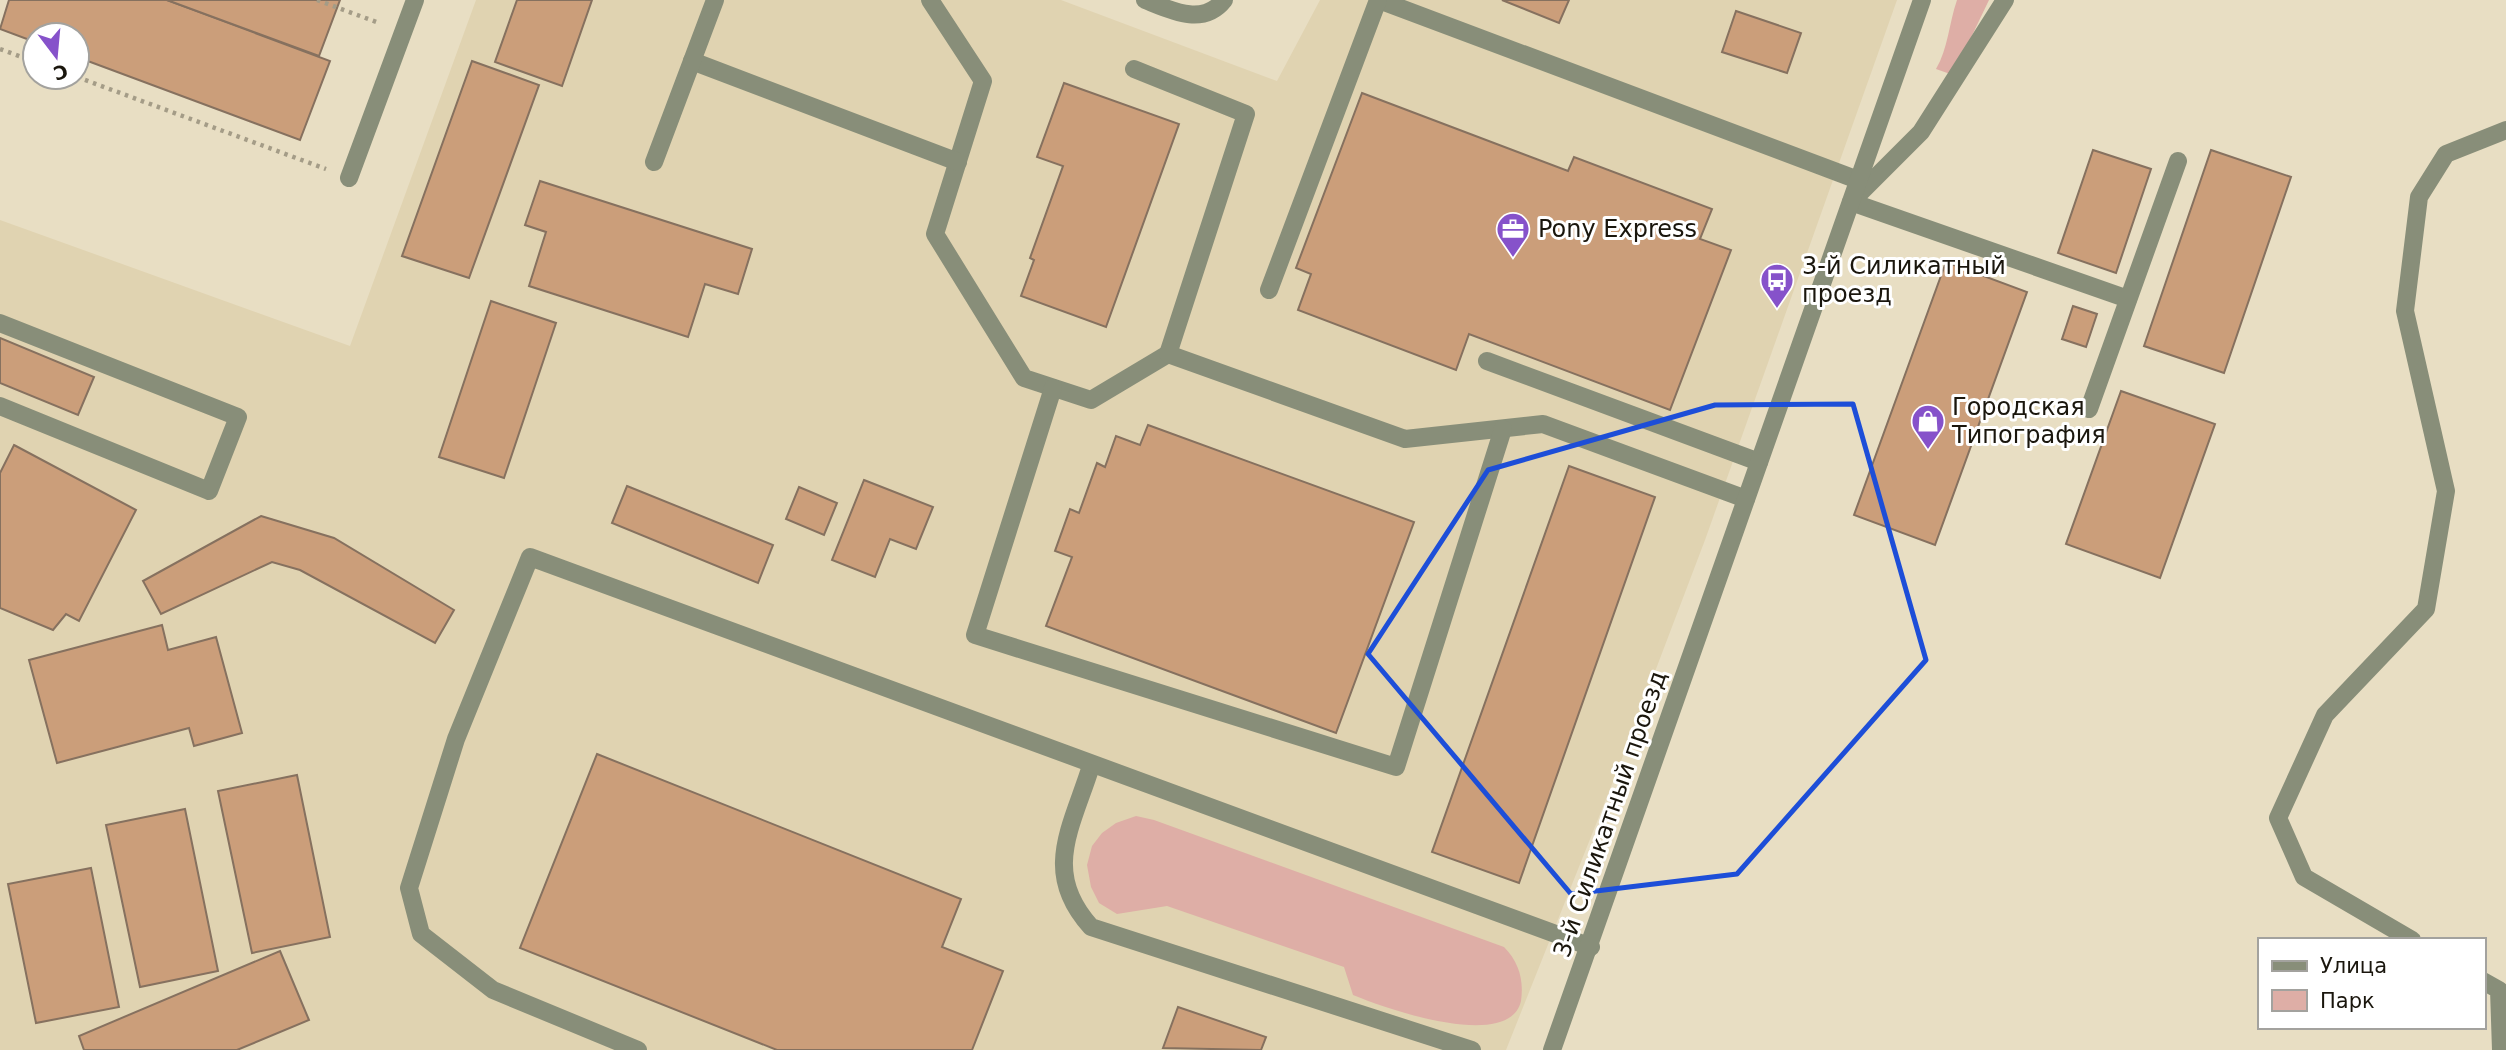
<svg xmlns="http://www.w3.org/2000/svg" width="2506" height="1050" font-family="'DejaVu Sans',sans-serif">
<rect width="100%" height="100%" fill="#e8dec3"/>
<!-- built -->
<path fill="#e0d3b1" d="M476,0H1061L1277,81L1320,0H1897L1705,540L1618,769L1506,1050H0V220L350,346Z"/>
<!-- green -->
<g fill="#deaea6">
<path d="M1957,0H1989L1953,75L1936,69C1948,49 1949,23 1957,0Z"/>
<path d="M1136,816L1154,820L1504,947C1519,962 1524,980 1521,1001C1510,1050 1394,1012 1353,995L1344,967L1167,906L1117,914L1099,903L1091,887L1087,865L1092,846L1102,833L1116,823Z"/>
</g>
<!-- building -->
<g fill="#cb9e7a" stroke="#86715f" stroke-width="2">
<path d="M9,0H167L330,61L300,140L77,57V35H35V42L0,29Z"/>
<path d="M167,0H340L319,56Z"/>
<path d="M517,0H592L562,86L495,62Z"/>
<path d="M1502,0H1569L1559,23Z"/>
<path d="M1736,11L1801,33L1787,73L1722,52Z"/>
<path d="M472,61L539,85L469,278L402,256Z"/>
<path d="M1064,83L1179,124L1106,327L1021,296L1034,260L1030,258L1063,166L1037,157Z"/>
<path d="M1362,93L1568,171L1574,157L1712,209L1700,239L1731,250L1670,410L1469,334L1456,370L1298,310L1311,274L1296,268Z"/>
<path d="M2093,150L2151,169L2116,273L2058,253Z"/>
<path d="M2211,150L2291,177L2224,373L2144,346Z"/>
<path d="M540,181L752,249L738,294L705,284L688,337L529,286L546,232L525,225Z"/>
<path d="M1946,262L2027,292L1935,545L1854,515Z"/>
<path d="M491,301L556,323L504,478L439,457Z"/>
<path d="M2073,306L2097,314L2086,347L2062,339Z"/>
<path d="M0,338L94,377L78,415L0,383Z"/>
<path d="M2121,391L2215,424L2160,578L2066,544Z"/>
<path d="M1148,425L1414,522L1336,733L1046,626L1072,557L1055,551L1070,509L1079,513L1097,463L1105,467L1116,436L1140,445Z"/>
<path d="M14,445L136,510L79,621L66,614L53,630L0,608V473Z"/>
<path d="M1569,466L1655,497L1519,883L1432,852Z"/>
<path d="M864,480L933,507L916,549L890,539L875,577L832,560Z"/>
<path d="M627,486L773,545L758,583L612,523Z"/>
<path d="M799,487L837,503L824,535L786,519Z"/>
<path d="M261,516L334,538L454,610L435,643L300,570L272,562L161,614L143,581Z"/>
<path d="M162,625L168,650L216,637L242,733L194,746L189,728L57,763L29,660Z"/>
<path d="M597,754L961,899L942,947L1003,971L972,1050H777L520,948Z"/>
<path d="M297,775L330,937L252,953L218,791Z"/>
<path d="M185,809L218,971L140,987L106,825Z"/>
<path d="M91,868L119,1007L36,1023L8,884Z"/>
<path d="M280,951L309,1020L237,1050H84L79,1036Z"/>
<path d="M1178,1007L1266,1037L1261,1050L1163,1048Z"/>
</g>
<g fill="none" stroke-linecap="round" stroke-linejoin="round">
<!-- path -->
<g stroke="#a49c87" stroke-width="4.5" stroke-dasharray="3.5 5" stroke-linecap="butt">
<path d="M317,0L379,23"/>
<path d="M0,49L35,62"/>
<path d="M77,77L326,169"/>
</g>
<!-- service -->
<g stroke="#888e79" stroke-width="18">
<path d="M930,0L983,81L935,234L1024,378L1091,400L1168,354"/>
<path d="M1145,0C1170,10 1203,27 1224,0"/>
<path d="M1379,0L1858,180"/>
<path d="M2005,0L1921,132L1851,202L2128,299"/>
<path d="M692,61L958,162"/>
<path d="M1134,69L1246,114L1168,354L1405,439L1543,424L1746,499"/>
<path d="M654,162L715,0"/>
<path d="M349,178L415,0"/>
<path d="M1269,290L1378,0"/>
<path d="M0,323L238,417L209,491L0,406"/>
<path d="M1487,361L1759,462"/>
<path d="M1053,388L975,635L1396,767L1503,429"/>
<path d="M2089,409L2178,161"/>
<path d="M1091,766C1072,827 1041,872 1091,927L1472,1050"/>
<path d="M2412,940L2304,877L2278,818L2325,715L2426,609L2446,491L2405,311L2419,197L2446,154L2506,130"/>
<path d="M2483,981L2499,990L2501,1050"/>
<path d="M638,1050L493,990L421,934L409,888L456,739L530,557L1591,947"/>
</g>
<!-- tertiary -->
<path stroke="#888e79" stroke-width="18" d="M1552,1050L1922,0"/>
</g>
<!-- marked area -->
<path fill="none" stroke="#1d4ed8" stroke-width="5" stroke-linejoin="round" d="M1853,404L1926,660L1737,874L1571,894L1368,654L1488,470L1715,405Z"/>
<!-- icons -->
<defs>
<symbol id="office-pin" viewBox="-11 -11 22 30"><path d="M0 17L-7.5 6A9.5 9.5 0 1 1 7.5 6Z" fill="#8652ca" stroke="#fff"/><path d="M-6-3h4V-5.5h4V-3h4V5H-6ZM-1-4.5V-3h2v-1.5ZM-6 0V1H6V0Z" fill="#fff"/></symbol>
<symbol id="bus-pin" viewBox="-11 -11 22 30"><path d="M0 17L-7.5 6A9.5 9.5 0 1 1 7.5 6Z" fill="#8652ca" stroke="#fff"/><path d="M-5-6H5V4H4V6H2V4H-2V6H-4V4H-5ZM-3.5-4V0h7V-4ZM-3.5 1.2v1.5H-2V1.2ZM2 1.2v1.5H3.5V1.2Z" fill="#fff"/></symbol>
<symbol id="shop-pin" viewBox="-11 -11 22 30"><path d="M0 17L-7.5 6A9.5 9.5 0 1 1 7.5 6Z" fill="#8652ca" stroke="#fff"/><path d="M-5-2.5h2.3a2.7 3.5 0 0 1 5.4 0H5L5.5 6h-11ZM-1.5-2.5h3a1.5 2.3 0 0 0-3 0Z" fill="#fff"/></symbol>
</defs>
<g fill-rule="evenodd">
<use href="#office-pin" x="1494" y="210" width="38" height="52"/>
<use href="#bus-pin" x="1758" y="261" width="38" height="52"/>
<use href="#shop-pin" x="1909" y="402" width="38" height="52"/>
</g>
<g text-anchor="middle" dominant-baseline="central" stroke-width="6" stroke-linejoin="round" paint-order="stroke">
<!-- poi labels -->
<g font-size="24" fill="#1a160d" stroke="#fff" text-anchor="start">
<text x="1538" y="229">Pony Express</text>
<text x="1802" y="266">3-й Силикатный<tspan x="1802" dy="28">проезд</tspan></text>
<text x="1952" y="407">Городская<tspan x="1952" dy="28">Типография</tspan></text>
</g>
<!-- street labels -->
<g font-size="24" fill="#1a160d" stroke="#fff">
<text transform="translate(1610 814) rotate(-71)">3-й Силикатный проезд</text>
</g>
</g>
<!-- legend -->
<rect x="2258" y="938" width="228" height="91" fill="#ffffff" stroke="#a3a29e" stroke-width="2"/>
<rect x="2272" y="961" width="35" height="10" fill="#888e79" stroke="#a3a29e" stroke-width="2"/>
<text x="2320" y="973" font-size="21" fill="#1a160d">Улица</text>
<rect x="2272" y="990" width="35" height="21" fill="#deaea6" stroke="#a3a29e" stroke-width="2"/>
<text x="2320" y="1008" font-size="21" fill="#1a160d">Парк</text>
<!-- north arrow -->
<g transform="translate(56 56) rotate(164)"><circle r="33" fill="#ffffff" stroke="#a3a29e" stroke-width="2"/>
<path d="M0-5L12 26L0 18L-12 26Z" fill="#8652ca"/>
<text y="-10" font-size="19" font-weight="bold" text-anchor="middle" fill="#1a160d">С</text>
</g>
</svg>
